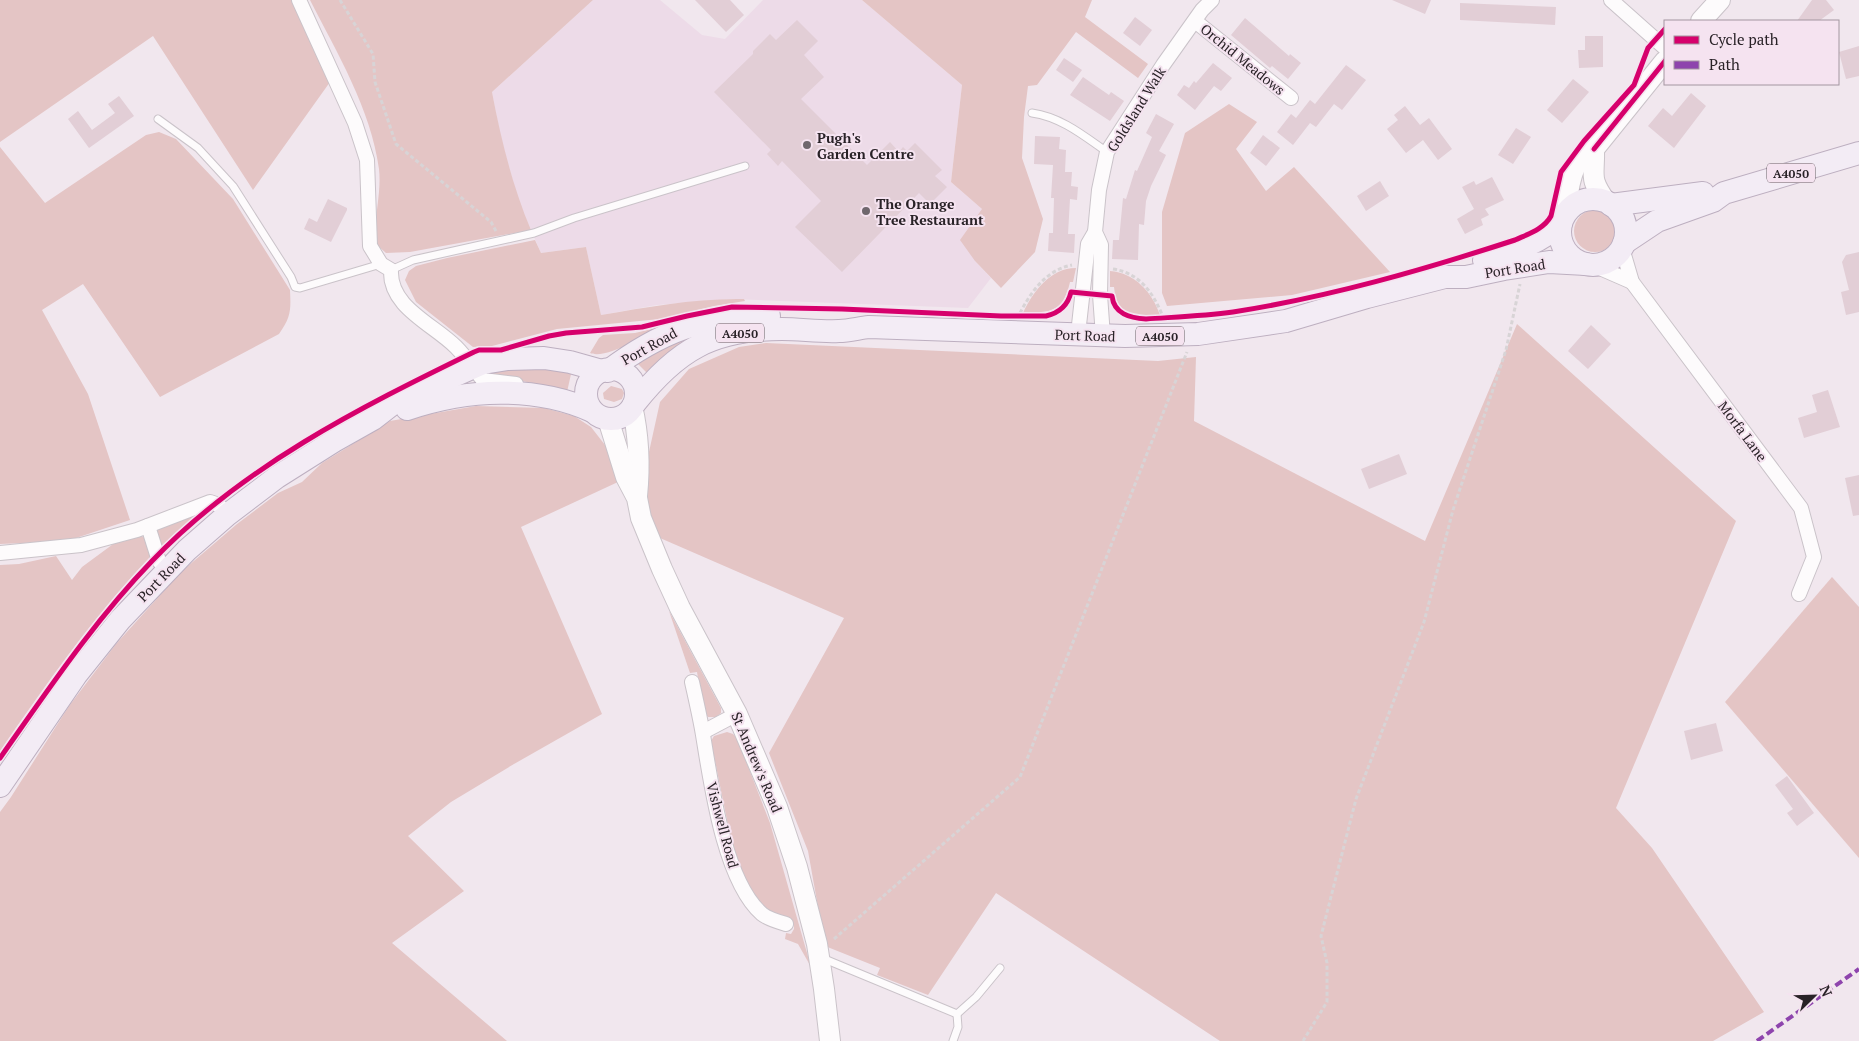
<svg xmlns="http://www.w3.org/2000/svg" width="1859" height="1041" font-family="'PT Serif',serif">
<rect width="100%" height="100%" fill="#f1e7ee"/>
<!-- built -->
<path fill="#eddbe8" d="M593,0H660L702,35L725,39L763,0H862L962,85L951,182L982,209L975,261L991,278L968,308L731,299L657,305L601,315L586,247L541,253L519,202L501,139L492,92Z"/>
<!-- green -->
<g fill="#e4c5c5">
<path d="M0,0H292L330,82L253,190L153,36L0,142Z"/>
<path d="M310,0H593L492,92C501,139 512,185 531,230L410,252L386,253L377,245C372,220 382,195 379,169C371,109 337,53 310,0Z"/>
<path d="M862,0H1092L1085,17L1148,64L1138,78L1076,32L1037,85L1028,86L1024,117L1022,158L1043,219L1035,252L1001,288L975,261L960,240L982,209L951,182L962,85Z"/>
<path d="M1229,104L1257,122L1236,149L1266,191L1294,167L1390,272L1292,295L1167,306L1162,293V212L1185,133Z"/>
<path d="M159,132L176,139L233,199L290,290C291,310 291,317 279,334L160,397L83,284L42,310L88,394L130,520L67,541L0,544V147L45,203L146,135Z"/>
<circle cx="1595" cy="231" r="21"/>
<path d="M535,240L541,253L586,247L601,315C648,307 696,298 744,299L745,301L714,306L660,319L557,329L492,346L473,347L416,302L405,280L409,271L416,266L447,258Z"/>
<path d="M1076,268L1073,282H1070C1063,313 1051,312 1023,313C1033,292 1050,268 1076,268Z"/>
<path d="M1110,271C1135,273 1152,292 1160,315C1134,315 1117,318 1114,287H1110Z"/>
<path d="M1517,324L1736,521L1616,808L1652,848L1764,1012L1713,1041H1220L996,893L928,995L877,975L880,968L825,946L808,851L769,753L844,618L660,538L644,504L647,461L660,402L689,369L739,347L766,343L1158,361L1196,357L1194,421L1425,541Z"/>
<path d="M664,326C648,334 606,360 590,353L599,338L603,335L635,333Z"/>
<path d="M710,328L647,373L636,362L641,358Z"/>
<path d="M513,366L560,370L571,374L567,392L532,383L487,374L489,369Z"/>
<path d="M611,386L622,389L624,393L622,399L614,402L604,399L603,393Z"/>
<path d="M476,406L544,408L574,416L591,427L612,454L618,482L521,527L602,714L514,764L451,802L408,836L464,891L392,943L507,1041H0V812L11,797L69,706L116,644L181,572L237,524L278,493L302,482L322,463L390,421Z"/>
<path d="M196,515L160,548C159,544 155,536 157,532C160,525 188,517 196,515Z"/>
<path d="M140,535L146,539L150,557C93,617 47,683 0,751V565L19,564L56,556L72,580L82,567L120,539Z"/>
<path d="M1832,577L1859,607V858L1725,702Z"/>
<path d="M669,611L721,708V713L716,717H708L703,711L697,672L690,673Z"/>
<path d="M727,732L733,734L737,738L770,823L811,967L798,944L785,939L786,933L791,934L794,929V925L791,919L767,912L752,894L733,850L711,741L714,736Z"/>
</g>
<!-- building -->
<g fill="#e2ced6">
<path d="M695,0H730L744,15L726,32Z"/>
<path d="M1392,0H1431L1425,14Z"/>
<path d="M1812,0H1826L1834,10L1819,21H1797Z"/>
<path d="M1460,3L1556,7L1555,25L1460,20Z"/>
<path d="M1135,17L1152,30L1140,46L1123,33Z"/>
<path d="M1245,18L1289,56L1290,54L1301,63L1288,79L1272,66L1270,68L1231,35Z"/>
<path d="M797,20L818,41L804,55L824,77L801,99L867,165L890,142L899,152L903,147L907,151L915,143L942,170L935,176L947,187L930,204L919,193L842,272L795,227L821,201L782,161L778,166L767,154L771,150L714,92L753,54V51L770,34L776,40Z"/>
<path d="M1585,36H1603V67L1579,68L1578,50H1585Z"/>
<path d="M1859,46V76L1846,79L1839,52Z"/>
<path d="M1064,58L1082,70L1073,82L1056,70Z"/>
<path d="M1213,63L1232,78L1221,91L1214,86L1195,110L1177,95L1184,85L1189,88L1194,81L1196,83Z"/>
<path d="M1346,65L1366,80L1342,110L1334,104L1316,127L1310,123L1293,145L1277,132L1291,114L1296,118L1310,100L1315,104Z"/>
<path d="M1083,77L1109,95L1111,92L1124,101L1110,121L1070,95Z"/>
<path d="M1573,79L1589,92L1562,123L1547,110Z"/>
<path d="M1691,93L1706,106L1674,148L1648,126L1663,108L1672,116Z"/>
<path d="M119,96L134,116L89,148L68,119L78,111L92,130L115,113L108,104Z"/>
<path d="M1405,106L1420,125L1429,118L1452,149L1438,160L1423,140L1406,153L1387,129L1398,120L1394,115Z"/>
<path d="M1156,114L1174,124L1159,151L1166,155L1151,186L1146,201L1144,225L1139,224L1138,260L1112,259L1113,240H1119L1123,198L1126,199L1135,170L1137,171L1152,137L1146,133Z"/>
<path d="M1516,128L1531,137L1513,164L1498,155Z"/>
<path d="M1263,135L1280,148L1266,166L1250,153Z"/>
<path d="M1035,136L1060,137L1059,149L1066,150L1065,172H1072L1071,186L1078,187L1077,200L1070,199L1068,234H1075L1074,253L1048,251L1049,233H1053L1054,198H1051L1053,165L1034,164Z"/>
<path d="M1492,177L1504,200L1485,209L1489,215L1481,219L1483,225L1465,234L1457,219L1474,209L1462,187L1474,181L1476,185Z"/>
<path d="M1380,181L1389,196L1366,211L1357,196Z"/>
<path d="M328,199L347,208V210L331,242L304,229L309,218L317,222Z"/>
<path d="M1859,252V312L1846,315L1841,292L1849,290L1842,262L1846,255Z"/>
<path d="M1591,325L1611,344L1588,369L1568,351Z"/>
<path d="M1828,390L1840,427L1804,438L1798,418L1817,412L1812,395Z"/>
<path d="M1399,454L1407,474L1369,489L1361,469Z"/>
<path d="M1859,475V515L1853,516L1845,478Z"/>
<path d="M1716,723L1723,751L1691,760L1684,731Z"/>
<path d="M1787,776L1814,813L1797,826L1787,813L1793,809L1775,785Z"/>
</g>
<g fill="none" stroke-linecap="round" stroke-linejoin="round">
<defs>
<g id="lane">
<path d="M1032,113C1061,117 1084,136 1107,152"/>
<path d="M158,119L198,148L233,186L291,277L295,287L300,288L381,264"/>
<path d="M391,270L413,260L534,233L574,218L745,166"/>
<path d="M822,958L957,1014L976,997L1000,968"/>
<path d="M953,1041L958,1027L957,1014"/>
</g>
<g id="street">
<path d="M299,0L355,123L367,160L370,246L381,264L391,270C389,307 433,324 456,347C466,357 474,369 483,380L516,384"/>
<path d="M1611,0L1665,48"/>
<path d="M1195,21L1291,98"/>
<path d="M1622,248L1632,282L1801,508L1814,557L1799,594"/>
<path d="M1593,265L1632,282"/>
<path d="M1078,334L1088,244L1095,232"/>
<path d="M1103,336L1100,295L1101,245L1095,232L1099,190L1107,152L1163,65L1202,10L1212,0"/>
<path d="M148,526L159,561L166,570"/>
<path d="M0,553L81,545L137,530L210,502L219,505L227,515"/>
<path d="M692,682C696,700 700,717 703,735C711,783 724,881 762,914C768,919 779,922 786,924"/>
<path d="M703,732L737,714"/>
</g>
<g id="secondary">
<path d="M1701,21L1720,0"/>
<path d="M1594,149C1595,176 1588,177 1606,202"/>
<path d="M1567,212C1567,192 1571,156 1594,149L1665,61"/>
<path d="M632,406C639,436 640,466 637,496"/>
<path d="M608,419L626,477L637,498L641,518L662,569L680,608L737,714L777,807L797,867L817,944L824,989L830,1041"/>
</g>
<g id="primary">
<circle cx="1593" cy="232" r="33"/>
<path d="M1611,205L1703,193"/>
<path d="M1624,243L1657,221L1713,201L1724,193L1859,153"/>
<path d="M1484,260C1513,251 1540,244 1561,223"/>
<circle cx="611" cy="394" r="25"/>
<path d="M608,371C660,332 703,315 769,316"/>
<path d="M635,403C677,350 712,329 782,329C801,329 820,332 839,331C849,331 859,328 869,327L1125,336L1198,334L1286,321L1367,297L1445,277H1466L1504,269L1549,262L1586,264"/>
<path d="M407,409C467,389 534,385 592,411"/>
<path d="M0,786L76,675L120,620L187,550L227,515L277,477L334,441L373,419L395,402L483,363L508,359L544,358L570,362L602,371"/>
</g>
</defs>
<!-- lane casing -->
<use href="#lane" stroke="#cac3c9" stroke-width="9"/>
<!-- street casing -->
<use href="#street" stroke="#cac3c9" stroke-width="16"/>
<!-- secondary casing -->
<use href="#secondary" stroke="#cac3c9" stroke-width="22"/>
<!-- primary casing -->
<use href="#primary" stroke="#bdafc0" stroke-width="24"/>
<!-- path -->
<g stroke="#d8d4d6" stroke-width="3" stroke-dasharray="4 2.5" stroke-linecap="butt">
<path d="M340,0L373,54L375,82L396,144L491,222L496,231"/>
<path d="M1113,269C1140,273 1154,294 1163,317"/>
<path d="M1020,313C1031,292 1046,270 1072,265"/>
<path d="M834,939L1020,777L1187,352"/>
<path d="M1303,1041L1327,1002V963L1321,936L1356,799L1424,622L1453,510L1506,350L1520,284"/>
</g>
<!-- lane -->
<use href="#lane" stroke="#fdfbfc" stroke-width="7"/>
<!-- street -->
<use href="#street" stroke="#fdfbfc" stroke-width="14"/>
<!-- secondary -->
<use href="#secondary" stroke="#fdfbfc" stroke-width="20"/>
<!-- primary -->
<use href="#primary" stroke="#f3ecf5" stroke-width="22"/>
<!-- quiet -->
<path stroke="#8e44ad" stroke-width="4" stroke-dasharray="8 4" stroke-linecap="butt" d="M1757,1041L1859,969"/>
<defs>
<g id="cycleway">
<path d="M1594,149L1665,61"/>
<path d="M0,758C48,690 94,621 152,561C242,467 359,408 474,352L479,350H501L549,336L566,333L642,327L687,316L732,307L842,309L1001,316H1046C1059,313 1068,305 1071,292L1112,296C1114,314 1130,318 1146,319C1175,317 1204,316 1233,312C1329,297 1423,270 1515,240C1528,234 1544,229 1551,216L1561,172L1584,141L1634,85L1648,48L1665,29"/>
</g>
</defs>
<!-- cycleway casing -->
<use href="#cycleway" stroke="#f5e3f0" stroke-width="8"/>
<!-- cycleway -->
<use href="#cycleway" stroke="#d6006c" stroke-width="5"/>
</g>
<!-- markers -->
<g fill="#6f676d" stroke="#f5e3f0" stroke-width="2">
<circle cx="807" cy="145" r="5"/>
<circle cx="866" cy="211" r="5"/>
</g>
<g text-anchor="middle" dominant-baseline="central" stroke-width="4" stroke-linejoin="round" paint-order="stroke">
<!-- shield labels -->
<g fill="#f5e3f0" stroke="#665c63" stroke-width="1">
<rect x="1767" y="163.5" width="48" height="19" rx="4"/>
<rect x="716" y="323.5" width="48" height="19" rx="4"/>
<rect x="1136" y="326.5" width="48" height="19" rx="4"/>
</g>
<g font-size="12" font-weight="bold" fill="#292227">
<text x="1791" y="173">A4050</text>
<text x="740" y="333">A4050</text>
<text x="1160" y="336">A4050</text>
</g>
<!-- street labels -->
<g font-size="14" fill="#292227" stroke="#f5e3f0">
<text transform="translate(1243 59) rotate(39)">Orchid Meadows</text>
<text transform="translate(1136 109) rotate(-58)">Goldsland Walk</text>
<text transform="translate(1515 268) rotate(-9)">Port Road</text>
<text transform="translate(1085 335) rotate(2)">Port Road</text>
<text transform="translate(649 346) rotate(-29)">Port Road</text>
<text transform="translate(1743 431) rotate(53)">Morfa Lane</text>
<text transform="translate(161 577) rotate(-46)">Port Road</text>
<text transform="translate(757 762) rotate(67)">St Andrew's Road</text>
<text transform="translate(723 825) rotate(75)">Vishwell Road</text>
</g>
<!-- poi labels -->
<g font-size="14" font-weight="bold" fill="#292227" stroke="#f5e3f0" text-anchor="start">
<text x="817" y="137">Pugh's<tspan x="817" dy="16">Garden Centre</tspan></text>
<text x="876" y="203">The Orange<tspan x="876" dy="16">Tree Restaurant</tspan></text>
</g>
</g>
<!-- legend -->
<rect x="1664" y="20" width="175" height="65" fill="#f5e3f0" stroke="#a396a0"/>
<rect x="1674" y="36" width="25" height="8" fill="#d6006c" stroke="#a396a0"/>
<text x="1709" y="45" font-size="15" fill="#292227">Cycle path</text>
<rect x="1674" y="61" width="25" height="8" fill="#8e44ad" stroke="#a396a0"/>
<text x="1709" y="70" font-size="15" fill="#292227">Path</text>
<!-- north arrow -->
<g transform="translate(1814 996) rotate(67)" stroke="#f5e3f0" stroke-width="4" paint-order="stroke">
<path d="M0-4L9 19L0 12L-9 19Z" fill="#292227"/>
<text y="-8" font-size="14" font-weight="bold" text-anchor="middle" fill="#292227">N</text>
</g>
</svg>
